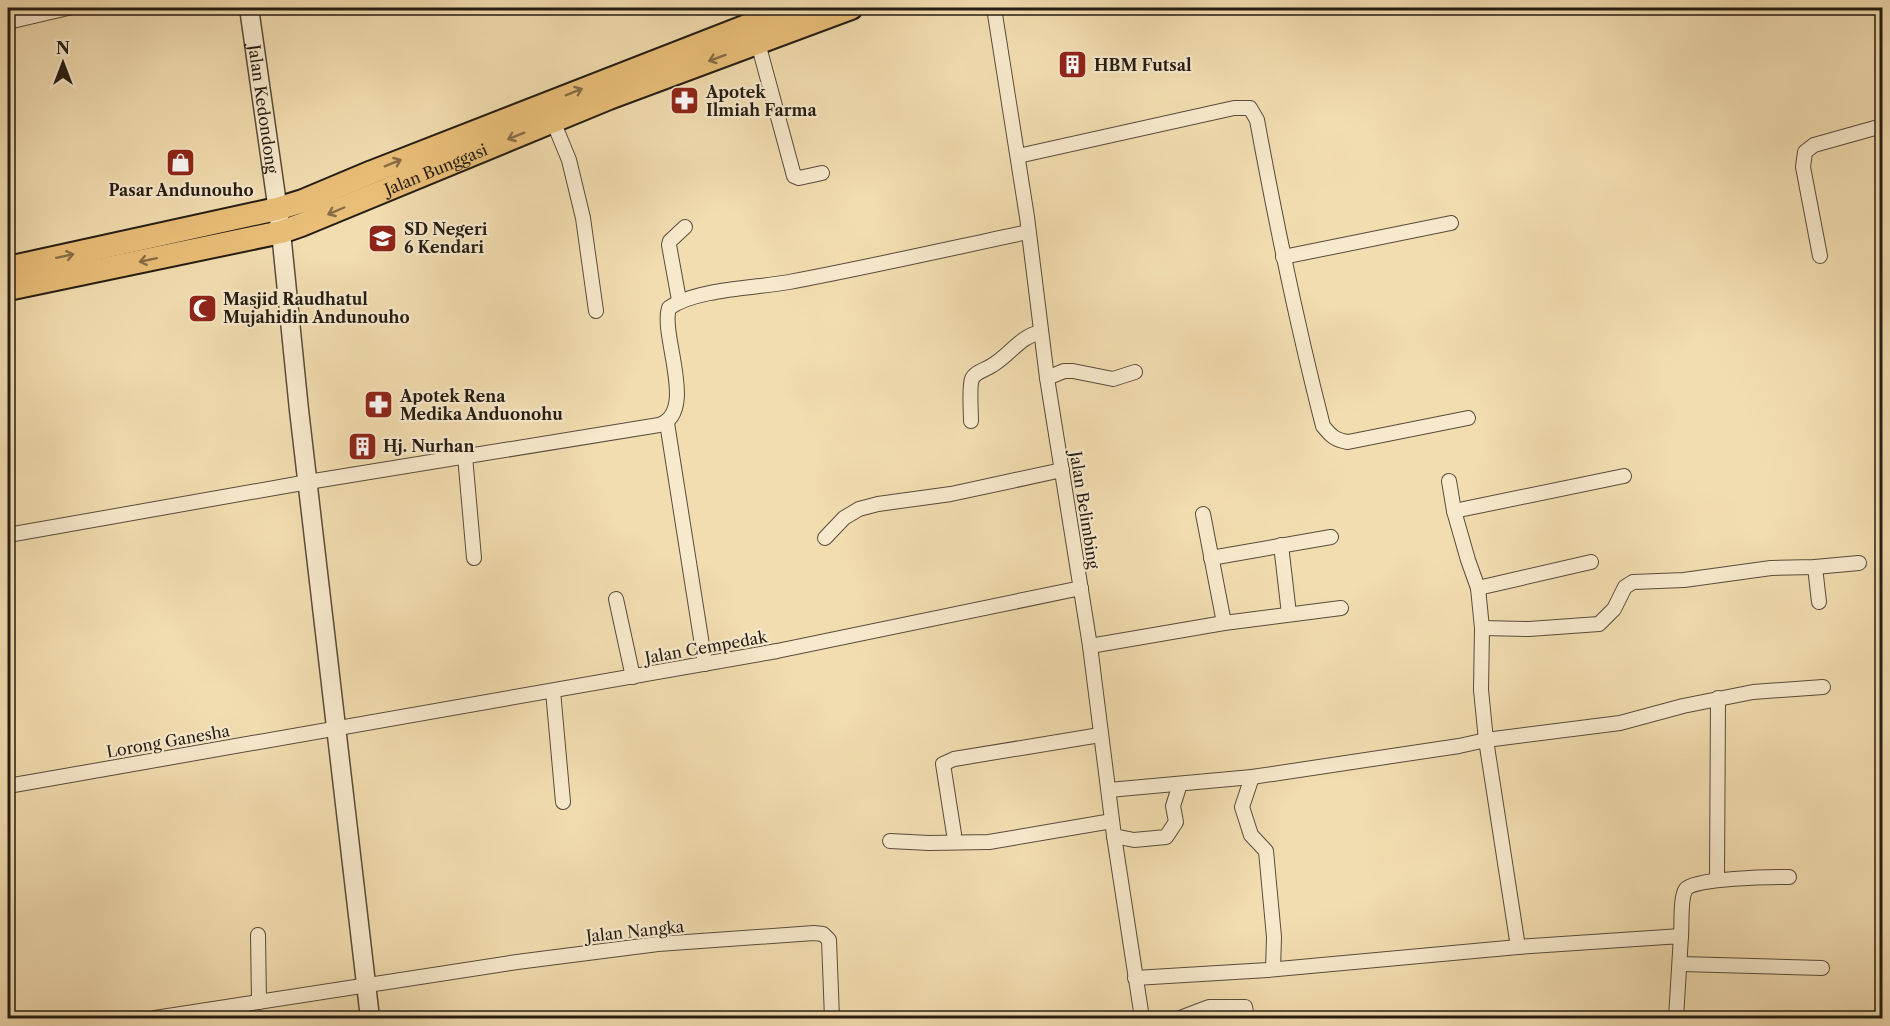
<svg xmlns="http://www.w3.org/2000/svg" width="1890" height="1026" font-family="'Libre Caslon Text',serif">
<rect width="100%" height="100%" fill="#f2ddb0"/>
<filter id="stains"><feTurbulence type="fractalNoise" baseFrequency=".00333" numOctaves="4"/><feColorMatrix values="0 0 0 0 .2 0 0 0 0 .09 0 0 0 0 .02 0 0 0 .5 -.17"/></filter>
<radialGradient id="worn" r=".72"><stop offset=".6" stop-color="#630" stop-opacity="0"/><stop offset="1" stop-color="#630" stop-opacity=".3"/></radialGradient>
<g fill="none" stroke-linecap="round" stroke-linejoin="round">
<defs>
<g id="minor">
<path d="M994,8L1027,217L1047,378L1090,646L1114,836L1142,1018"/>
<path d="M8,22L68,8"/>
<path d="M758,43L794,176L799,178L822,173"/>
<path d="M553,121L569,160L583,218L596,311"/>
<path d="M1018,156L1234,108H1250L1257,120C1276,223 1297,325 1323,426C1331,436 1335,440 1348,442L1468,418"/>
<path d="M1820,256L1803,167L1805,152L1814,145L1882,126"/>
<path d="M1283,257L1451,223"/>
<path d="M679,300L669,245L670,241L685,227"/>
<path d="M1047,378L1064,371H1073L1113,379L1135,372"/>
<path d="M971,421C971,412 969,386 972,379C975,372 985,370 991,366C1009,356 1020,336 1041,332"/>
<path d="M667,423L705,664"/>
<path d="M465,456L474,558"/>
<path d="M1449,481L1454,511L1468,560L1478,588L1482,628L1481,690L1486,740L1518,947"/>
<path d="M1454,511L1624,476"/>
<path d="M1203,514L1224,623"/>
<path d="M8,535L308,482L659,425C698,413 660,335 669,308C695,289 756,288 789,282C869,267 948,249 1028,232"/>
<path d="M825,538L844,518L859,509L878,504L951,494L1062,470"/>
<path d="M1281,545L1289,614"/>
<path d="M1211,558L1331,537"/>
<path d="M1815,567L1819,602"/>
<path d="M1478,588L1591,562"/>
<path d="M616,599L633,677"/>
<path d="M1482,628L1529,629L1599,624L1614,609L1625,587L1633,582L1684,580L1771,568L1815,567L1859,563"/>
<path d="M1090,646L1224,623L1341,608"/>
<path d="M553,691L563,802"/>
<path d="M1252,777L1242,807L1251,835L1266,851L1274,937L1273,969"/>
<path d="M8,786L777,651L1081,588"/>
<path d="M1109,790L1252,777L1459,746L1486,740L1620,723L1683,706L1753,692L1823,687"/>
<path d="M954,834L943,764L954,759L1100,735"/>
<path d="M1114,836L1134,840L1166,837L1176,822L1173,806L1180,784"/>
<path d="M890,841L929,843L989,842L1112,821"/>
<path d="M1717,880L1718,698"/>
<path d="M258,935L259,1002"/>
<path d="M1681,936C1682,925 1680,897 1686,889C1694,878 1772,877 1789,877"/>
<path d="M1681,964L1822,968"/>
<path d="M1135,978L1268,970L1518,947L1681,936L1676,1018"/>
<path d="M155,1018L517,962L658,944L814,933L823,934L829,940L832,1018"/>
<path d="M1180,1018L1209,1007H1245L1247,1018"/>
</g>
<g id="tertiary">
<path id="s1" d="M249,8L281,232L299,410L370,1018"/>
</g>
<g id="trunk">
<path d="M8,268L277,209L303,201L372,172L793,8"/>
<path id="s2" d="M8,289L281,232L301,225L609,98L851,8"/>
</g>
</defs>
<!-- minor casing -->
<use href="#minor" stroke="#584c3a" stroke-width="16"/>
<!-- tertiary casing -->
<use href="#tertiary" stroke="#584c3a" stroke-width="21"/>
<!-- trunk casing -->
<use href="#trunk" stroke="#241c13" stroke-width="26"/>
<!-- minor -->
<use href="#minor" stroke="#f7e9cc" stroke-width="14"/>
<!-- tertiary -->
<use href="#tertiary" stroke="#f7e9cc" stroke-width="18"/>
<!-- trunk -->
<use href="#trunk" stroke="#e9be78" stroke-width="22"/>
</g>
<!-- one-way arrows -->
<defs><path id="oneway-shaft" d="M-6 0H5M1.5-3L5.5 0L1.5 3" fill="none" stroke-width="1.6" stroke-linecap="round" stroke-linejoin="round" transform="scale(1.5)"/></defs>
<g stroke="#866d46">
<use href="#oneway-shaft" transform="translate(717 58) rotate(160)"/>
<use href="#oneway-shaft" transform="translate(574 92) rotate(-22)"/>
<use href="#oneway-shaft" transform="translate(516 136) rotate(158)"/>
<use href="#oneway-shaft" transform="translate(393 163) rotate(-22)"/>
<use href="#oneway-shaft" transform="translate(336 211) rotate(157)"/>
<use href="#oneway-shaft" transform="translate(65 256) rotate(-12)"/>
<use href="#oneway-shaft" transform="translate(148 260) rotate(168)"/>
</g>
<!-- icons -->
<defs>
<symbol id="building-square" viewBox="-11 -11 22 22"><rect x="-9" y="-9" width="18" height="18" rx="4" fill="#8f2418" stroke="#f7e9cc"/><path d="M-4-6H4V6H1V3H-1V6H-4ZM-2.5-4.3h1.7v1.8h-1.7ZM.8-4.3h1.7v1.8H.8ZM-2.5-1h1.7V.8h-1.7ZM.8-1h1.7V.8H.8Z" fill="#fff"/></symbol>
<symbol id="pharmacy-square" viewBox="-11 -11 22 22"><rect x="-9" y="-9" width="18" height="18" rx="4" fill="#8f2418" stroke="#f7e9cc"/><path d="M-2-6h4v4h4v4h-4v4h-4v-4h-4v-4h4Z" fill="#fff"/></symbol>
<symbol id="shop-square" viewBox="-11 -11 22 22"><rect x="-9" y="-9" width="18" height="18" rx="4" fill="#8f2418" stroke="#f7e9cc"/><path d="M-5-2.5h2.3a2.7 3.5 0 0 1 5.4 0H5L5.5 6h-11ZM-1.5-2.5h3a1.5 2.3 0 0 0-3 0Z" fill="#fff"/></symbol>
<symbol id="school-square" viewBox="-11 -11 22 22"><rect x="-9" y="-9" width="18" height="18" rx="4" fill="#8f2418" stroke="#f7e9cc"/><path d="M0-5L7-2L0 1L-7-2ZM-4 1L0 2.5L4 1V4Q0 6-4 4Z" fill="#fff"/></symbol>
<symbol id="mosque-square" viewBox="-11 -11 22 22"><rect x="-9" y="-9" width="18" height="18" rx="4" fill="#8f2418" stroke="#f7e9cc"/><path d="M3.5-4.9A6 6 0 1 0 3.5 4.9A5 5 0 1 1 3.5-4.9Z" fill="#fff"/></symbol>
</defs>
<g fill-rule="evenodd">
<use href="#building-square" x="1056" y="48" width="33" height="33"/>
<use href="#pharmacy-square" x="668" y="84" width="33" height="33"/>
<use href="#shop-square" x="164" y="146" width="33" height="33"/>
<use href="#school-square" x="366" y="222" width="33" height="33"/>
<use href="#mosque-square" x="186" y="292" width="33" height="33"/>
<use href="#pharmacy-square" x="362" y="388" width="33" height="33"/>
<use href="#building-square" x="346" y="430" width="33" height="33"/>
</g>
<g text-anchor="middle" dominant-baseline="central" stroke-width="4.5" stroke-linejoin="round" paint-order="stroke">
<!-- poi labels -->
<g font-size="16" font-weight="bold" fill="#241c13" stroke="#f7e9cc" text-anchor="start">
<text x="1094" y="65">HBM Futsal</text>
<text x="706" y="92">Apotek<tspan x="706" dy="18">Ilmiah Farma</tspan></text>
<text x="181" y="190" text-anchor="middle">Pasar Andunouho</text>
<text x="404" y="229">SD Negeri<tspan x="404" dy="18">6 Kendari</tspan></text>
<text x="223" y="299">Masjid Raudhatul<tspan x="223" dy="18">Mujahidin Andunouho</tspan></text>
<text x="400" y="396">Apotek Rena<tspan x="400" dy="18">Medika Anduonohu</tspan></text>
<text x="383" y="446">Hj. Nurhan</text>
</g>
<!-- street labels -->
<g font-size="16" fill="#241c13" stroke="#f7e9cc">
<text stroke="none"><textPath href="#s1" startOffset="102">Jalan Kedondong</textPath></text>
<text stroke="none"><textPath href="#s2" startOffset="446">Jalan Bunggasi</textPath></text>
<text transform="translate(1085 510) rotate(81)">Jalan Belimbing</text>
<text transform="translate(706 647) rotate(-10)">Jalan Cempedak</text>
<text transform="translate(168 741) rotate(-10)">Lorong Ganesha</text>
<text transform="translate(635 931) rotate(-6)">Jalan Nangka</text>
</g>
</g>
<!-- margin -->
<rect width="1890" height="1026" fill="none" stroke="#f2ddb0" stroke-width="30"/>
<rect x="9" y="9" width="1872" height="1008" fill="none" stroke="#241c13" stroke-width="3"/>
<rect x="15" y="15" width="1860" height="996" fill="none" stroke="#241c13" stroke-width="1.5"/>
<!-- north arrow -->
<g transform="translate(63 63)" stroke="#f7e9cc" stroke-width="4.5" paint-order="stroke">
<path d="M0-4.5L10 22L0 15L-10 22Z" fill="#241c13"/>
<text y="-9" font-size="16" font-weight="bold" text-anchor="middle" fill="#241c13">N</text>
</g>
<rect width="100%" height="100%" filter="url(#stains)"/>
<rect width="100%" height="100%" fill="url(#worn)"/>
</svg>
